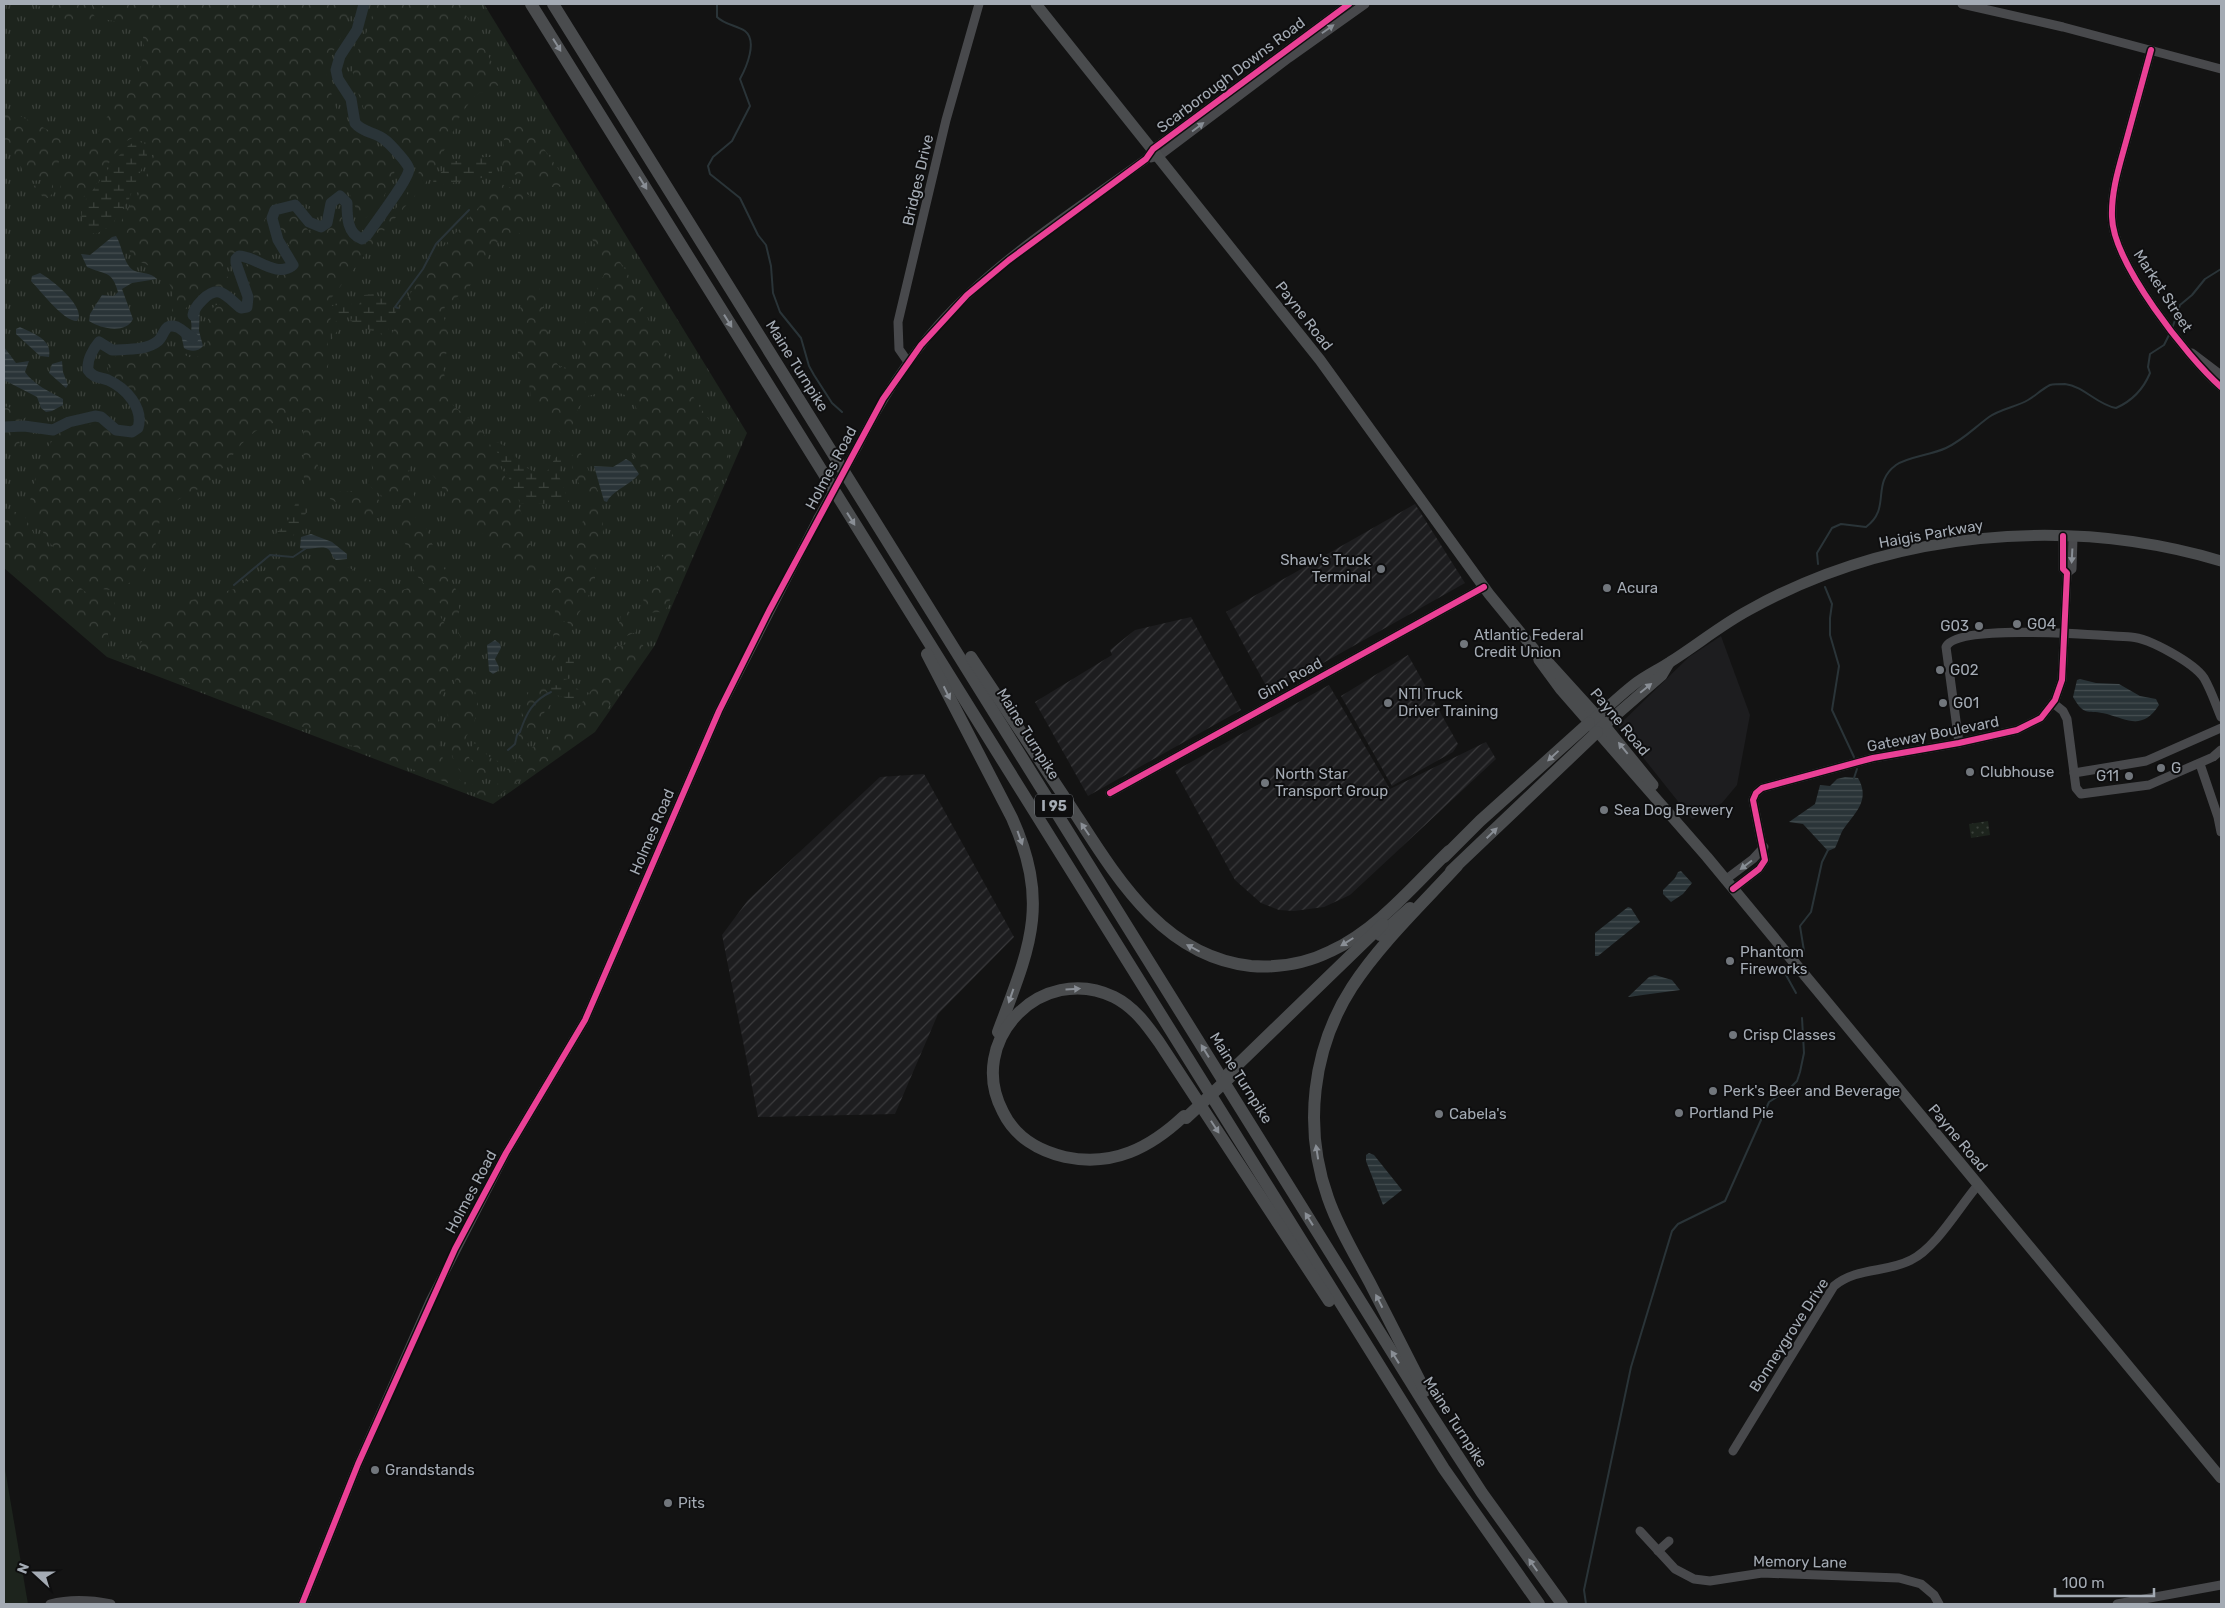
<svg xmlns="http://www.w3.org/2000/svg" width="2225" height="1608" font-family="Rubik,sans-serif">
<defs>
<pattern id="industrial-furrows" width="10" height="10" patternUnits="userSpaceOnUse" patternTransform="scale(1.25)"><rect width="10" height="10" fill="#1d1d1f"/><path d="M-1 1l2-2M0 10L10 0M9 11l2-2" fill="none" stroke="#3b3b3d"/></pattern>
<pattern id="grass-tufts" width="24" height="20" patternUnits="userSpaceOnUse" patternTransform="scale(1.25)"><rect width="24" height="20" fill="#1d241d"/><path d="M3 7l-1-3M5 7V3M7 7l1-3M15 17l-1-3M17 17v-4M19 17l1-3" fill="none" stroke="#3b413b"/></pattern>
<pattern id="forest-crowns" width="20" height="18" patternUnits="userSpaceOnUse" patternTransform="scale(1.25)"><rect width="20" height="18" fill="#1d241d"/><path d="M2 6a3 3 0 1 1 6 0M12 15a3 3 0 1 1 6 0" fill="none" stroke="#3b413b"/></pattern>
<pattern id="wetland-marsh" width="20" height="14" patternUnits="userSpaceOnUse" patternTransform="scale(1.25)"><rect width="20" height="14" fill="#1d241d"/><path d="M1 5h8M5 5V1M11 12h8M15 12V8" fill="none" stroke="#3b413b"/></pattern>
<pattern id="garden-dots" width="8" height="8" patternUnits="userSpaceOnUse" patternTransform="scale(1.25)"><rect width="8" height="8" fill="#1d241d"/><path d="M2 2h.1M6 6h.1" fill="none" stroke="#3b413b" stroke-width="1.8" stroke-linecap="round"/></pattern>
<pattern id="water-rules" width="6" height="5" patternUnits="userSpaceOnUse" patternTransform="scale(1.25)"><rect width="6" height="5" fill="#2a3438"/><path d="M0 2.5h6" fill="none" stroke="#464f52"/></pattern>
</defs>
<rect width="100%" height="100%" fill="#131313"/>
<!-- built -->
<path fill="#1d1d1f" d="M1721,636L1750,715L1737,785L1722,803L1692,819L1618,726L1689,657Z"/>
<!-- industrial -->
<g fill="url(#industrial-furrows)">
<path d="M1415,504L1465,583L1270,693L1226,612Z"/>
<path d="M1191,617L1241,710L1088,796L1035,702L1112,655L1110,650L1135,630Z"/>
<path d="M1408,655L1458,744L1453,752L1392,786L1341,696Z"/>
<path d="M1329,685L1390,789L1486,742L1496,759L1350,895L1324,907L1294,911L1279,910L1261,903L1235,880L1175,771Z"/>
<path d="M924,774L1014,937L938,1014L895,1114L758,1117L722,935L748,900L880,777Z"/>
</g>
<!-- grass -->
<path fill="url(#grass-tufts)" d="M4,4H484L747,433L655,645L595,732L493,804L107,657L4,568Z"/>
<!-- forest -->
<g fill="url(#forest-crowns)">
<path d="M35,4H86L98,21L97,24H75Z"/>
<path d="M92,4H99L110,10L118,4H351C348,12 347,21 344,30C339,43 326,61 327,76C328,84 338,117 343,123C363,149 416,147 385,194C379,204 374,214 363,219L360,218L349,192L342,189L335,190L315,209L294,198L272,204L264,222L271,255C252,260 247,238 227,260L226,275L238,290L239,294L215,286L195,298L178,317L172,314L173,297L170,285L158,270L134,259L119,231L124,212L138,196L156,151C155,145 151,139 144,137C119,131 105,176 92,190C86,196 78,200 69,203C55,198 60,172 67,162C72,154 82,153 88,146C101,130 109,112 121,95C126,87 134,82 138,74C144,62 147,37 139,26L103,19Z"/>
<path d="M375,4H460L491,61L508,84L505,87L494,85L487,93H479L472,99L460,116L446,147L425,184L382,233L329,301L327,307L331,317L326,335L329,352L326,397L321,421L322,441L317,463L323,481L310,490L304,483L303,430L306,415L301,410H291C277,425 271,422 256,431C238,443 227,467 210,481C197,492 180,496 168,507C155,519 159,542 152,557C148,566 140,574 133,580C90,617 47,539 29,509C34,477 46,419 90,424C105,425 115,436 129,438L142,430C160,392 83,379 116,356C126,354 163,345 170,347C180,350 191,364 201,354C216,340 199,319 216,305H224L240,318C273,318 241,275 246,264C264,268 281,282 298,268L299,259C290,248 273,226 281,212L291,210C302,219 309,243 327,230L335,214L340,211C345,223 344,244 363,244L375,233L408,194L420,170L418,162L395,138L373,125L367,118L356,87L352,69L354,59L369,27Z"/>
<path d="M4,108L74,143L62,152L54,177L34,181L26,178L17,158L4,143Z"/>
<path d="M516,110L557,167L568,185C538,193 529,175 502,171L504,139Z"/>
<path d="M53,182V193L48,198L43,197L33,186Z"/>
<path d="M496,182L529,195L521,233L497,242L468,289L445,306L443,314L451,344L444,358L443,367L449,402L477,425L488,440L520,509L540,576L539,581L483,534L451,513C450,494 435,476 421,463H412L408,472L415,499L410,505H393L367,484L372,468L368,407L369,381L374,366L393,332L406,300L436,255L480,206Z"/>
<path d="M588,220L594,224L627,272L657,339L699,406L723,439L730,460L664,614L659,612L647,613L644,605L642,587L661,560L677,524L679,513L655,488L626,445V436L638,416C635,388 609,390 588,396L578,408L570,435L562,434L532,405L528,376L518,355L517,338L521,302L526,289L531,285L538,287L541,291L552,356L558,365L568,370L576,367L579,362L588,309L606,270L587,227Z"/>
<path d="M4,406L23,411L25,418L18,421L4,423Z"/>
<path d="M4,432C18,431 23,440 17,453L14,454L4,443Z"/>
<path d="M577,445L602,500L603,537L595,570V582L585,603L576,618L571,631L567,621H562L553,669H551L555,611L552,591L559,585L587,510C589,487 560,469 577,445Z"/>
<path d="M333,492C348,491 391,489 381,517C364,524 344,506 330,499L329,494Z"/>
<path d="M4,512H18L25,517L36,538L58,566L84,591L94,596L109,597L114,601L116,609L108,633V650L4,559Z"/>
<path d="M404,512L411,514L425,524L436,554L459,595V616L472,657L471,682L478,704L474,724L466,737L465,750L470,759L477,763L480,757L472,746L474,743L493,760L503,762L502,765L488,768L489,775L484,780C452,783 448,745 448,721C448,714 447,706 449,699C454,680 465,668 463,648C461,624 432,593 417,576C412,570 414,561 411,554C407,544 397,535 394,525L397,517Z"/>
<path d="M299,560C308,560 313,564 321,565C329,565 337,563 345,566C371,576 381,604 414,585C433,599 452,632 456,656C459,672 446,684 442,698C435,723 435,769 462,781C471,785 485,789 495,785C503,782 504,774 508,768C514,761 542,739 551,735C555,733 560,734 565,732L583,701L602,677L612,647L637,642L643,645L645,653L593,730L492,800L125,658L137,649L149,630L158,621L187,601L235,589L257,573Z"/>
<path d="M628,611L638,621L636,632L615,641L621,616Z"/>
<path d="M542,683L552,700C550,707 545,711 541,717C531,736 533,744 512,755L511,753C528,735 512,693 542,683Z"/>
</g>
<!-- wetland -->
<g fill="url(#wetland-marsh)">
<path d="M137,141L146,144L147,156L129,199L111,226L96,234L91,233C84,227 79,214 82,205L114,161L129,145Z"/>
<path d="M484,157H490L493,169L491,175L487,177L433,186L434,172L440,174L443,169L444,161H463Z"/>
<path d="M373,294L387,300H395L398,308C392,317 392,330 383,335L354,324L351,320L364,295Z"/>
<path d="M343,297L347,298L351,303L352,310L331,340L330,329L338,319L331,306L338,305Z"/>
<path d="M497,442C518,450 519,473 545,473C553,467 552,457 562,453L559,476L569,502C558,501 528,507 520,503L494,445Z"/>
<path d="M304,497H312L313,500L310,511L306,513L294,535L275,545L273,543L277,532L286,525L297,500Z"/>
<path d="M571,651L573,659L578,662L571,678L561,681V673Z"/>
<path d="M550,685L569,686L578,689L581,694L573,700L556,695L548,688Z"/>
</g>
<!-- park -->
<path fill="#1d241d" d="M4,1463L28,1604H4Z"/>
<!-- garden -->
<path fill="url(#garden-dots)" d="M1988,821L1990,835L1971,838L1969,824Z"/>
<!-- water -->
<g fill="url(#water-rules)">
<path d="M116,236C122,245 124,267 135,271C143,274 150,272 157,279L132,283L122,289L133,319C126,334 101,329 89,321L90,314L102,295L114,296L118,292C112,270 105,275 87,267L81,254L90,255L112,237Z"/>
<path d="M40,273C52,280 80,302 79,317L77,321C63,321 41,291 31,281L32,276Z"/>
<path d="M200,302L199,331L203,346C198,352 190,352 184,348L180,330L191,332C194,317 183,313 200,302Z"/>
<path d="M20,327C32,333 53,339 49,357L40,356L16,334V329Z"/>
<path d="M4,347L16,363L29,361L25,372C33,384 50,392 63,399V405L52,411L46,412L41,408L37,397L4,380Z"/>
<path d="M62,361L63,372L68,385L66,388L49,373L52,364Z"/>
<path d="M626,459L631,462L639,474C630,485 612,491 607,502L604,501L594,466L613,467Z"/>
<path d="M311,534L332,542L347,554V559L336,560C331,556 331,549 326,548C317,546 308,551 300,548L301,537Z"/>
<path d="M495,640L500,644L501,648L495,659L499,667L498,671L493,674L489,671L487,645Z"/>
<path d="M2080,679L2096,683L2119,684L2140,696L2156,699L2159,705C2143,730 2128,720 2107,714C2088,709 2085,718 2073,697L2077,680Z"/>
<path d="M1845,777L1858,778C1870,799 1857,811 1845,827C1840,833 1839,841 1835,848L1828,851L1803,824L1789,822L1815,804L1820,785L1830,786L1837,779Z"/>
<path d="M1681,871L1692,883L1683,894L1671,902L1663,894V890L1675,878L1678,872Z"/>
<path d="M1628,907L1631,908L1640,922L1598,956H1595V933Z"/>
<path d="M1655,975L1672,980L1680,990L1628,997L1649,977Z"/>
<path d="M1369,1153L1374,1155L1402,1190L1383,1205L1366,1161V1155Z"/>
</g>
<g fill="none" stroke-linecap="round" stroke-linejoin="round">
<!-- stream -->
<g stroke="#2a3438" stroke-width="2">
<path d="M717,4V17C725,25 736,25 745,31C758,41 746,68 740,79L750,106L732,141L713,157L708,166L710,174L740,198L758,235L766,245L771,266L773,293L780,312L801,338L809,366L814,375L832,403L842,412"/>
<path d="M398,308L395,307L423,269L436,244L469,210"/>
<path d="M2172,329L2180,305L2192,295L2205,279L2221,269"/>
<path d="M1818,564L1817,553L1832,528L1841,524L1866,527C1892,508 1870,484 1896,465C1907,457 1931,455 1946,448C1963,440 1974,428 1989,417C2000,409 2016,407 2028,400C2035,396 2042,389 2050,385C2054,384 2060,384 2065,384C2084,386 2097,405 2116,408C2132,401 2143,390 2150,373L2148,367L2150,354L2164,345L2169,335"/>
<path d="M234,585L270,555L293,557L305,549"/>
<path d="M1825,587L1832,604L1830,618V635L1839,666L1832,710L1854,757"/>
<path d="M508,750L515,744L517,735L520,732C526,714 533,700 551,692"/>
<path d="M1854,778L1857,769"/>
<path d="M1802,958L1804,951L1800,926L1811,912L1822,862L1828,850"/>
<path d="M1786,975L1796,993"/>
<path d="M1586,1604L1584,1590L1631,1367L1672,1231L1678,1224L1725,1201L1769,1102L1788,1090L1797,1081L1800,1072L1804,1053L1802,1018"/>
</g>
<!-- river -->
<g stroke="#2a3438" stroke-width="11">
<path d="M193,315C194,307 209,290 219,292C226,293 235,304 241,308L247,307L248,297L236,263V259L239,256C256,256 276,279 293,265L278,240L272,218L275,210L295,205L309,222L321,227L327,223L331,203L340,196L347,203C347,216 347,234 362,239L367,235C375,223 409,179 409,169C410,165 389,143 385,140C376,132 363,133 355,123L351,99L338,79L336,70L340,56L357,30L364,4"/>
<path d="M4,427L24,426L53,430L69,422L95,416L101,417L116,430L132,432L138,428C144,408 126,388 108,380C100,377 93,378 88,370C87,360 93,349 99,342L112,350C126,349 146,351 158,341C165,336 163,322 177,327C182,329 187,335 193,338"/>
</g>
<!-- minor -->
<g stroke="#48494c" stroke-width="9">
<path d="M1962,4L2063,27L2221,69"/>
<path d="M2151,50C2143,80 2135,109 2127,138C2120,164 2111,190 2112,217C2113,263 2187,357 2221,387"/>
<path d="M1151,158L1159,156L1289,58L1365,4"/>
<path d="M2192,353L2221,375"/>
<path d="M908,362L899,349L898,322L946,120L979,4"/>
<path d="M858,446C880,402 906,361 939,324C995,261 1078,208 1146,159L1153,149L1349,4"/>
<path d="M2067,573L2072,569L2073,537"/>
<path d="M2053,703L2063,711L2067,719L2076,788L2081,794L2149,785L2213,757L2221,750"/>
<path d="M1959,743L1946,647C1957,622 2102,636 2131,637C2149,638 2194,663 2204,678C2211,690 2216,705 2221,717"/>
<path d="M2200,764L2218,817L2221,832"/>
<path d="M2074,773L2146,761L2221,728"/>
<path d="M1110,793L1484,587"/>
<path d="M1725,880L1753,859L1764,847"/>
<path d="M1733,889L1759,869L1765,860L1753,800L1756,793L1762,788L1873,758L1959,743L2017,730L2041,718L2055,700L2062,680L2067,573L2063,569V536"/>
<path d="M1733,1451L1834,1286C1857,1267 1886,1273 1911,1260C1936,1248 1959,1207 1978,1185"/>
<path d="M1640,1531L1675,1569L1694,1579L1710,1581L1762,1573L1899,1578L1921,1584L1934,1595L1939,1604"/>
<path d="M1658,1551L1669,1541"/>
<path d="M50,1604C70,1599 91,1600 111,1604"/>
<path d="M302,1604L358,1464L430,1301L506,1153L585,1020L719,711L818,518"/>
<path d="M2117,1604L2221,1585"/>
</g>
<!-- major -->
<g stroke="#4a4c4e" stroke-width="11">
<path d="M1036,4L1320,360L1489,594L1538,654L1539,660L1561,690L1707,857L2221,1478"/>
<path d="M1548,662L1597,716L1653,785"/>
<path d="M1589,723C1604,711 1617,698 1632,686C1644,676 1658,670 1670,662C1697,645 1721,625 1749,610C1891,531 2066,515 2221,561"/>
<path d="M1600,729L1662,675L1669,663"/>
</g>
<!-- highway -->
<g stroke="#4a4c4e" stroke-width="12">
<path d="M531,4L1444,1469L1539,1604"/>
<path d="M553,4L1430,1413L1482,1493L1562,1604"/>
<path d="M927,654L1012,818C1051,905 1029,949 998,1032"/>
<path d="M971,657C1003,705 1035,753 1067,801C1113,871 1159,956 1251,966C1278,968 1307,963 1331,951C1377,930 1413,886 1449,851"/>
<path d="M1444,857L1480,821L1589,723"/>
<path d="M1451,871L1597,732"/>
<path d="M1380,935L1410,908"/>
<path d="M1227,1075L1383,924"/>
<path d="M1184,1116C1150,1148 1113,1167 1065,1157C1039,1151 1015,1137 1003,1112C965,1041 1041,962 1114,997C1134,1007 1147,1025 1159,1042L1329,1301"/>
<path d="M1425,1391C1407,1355 1388,1319 1370,1283C1355,1255 1338,1227 1328,1198C1303,1128 1312,1049 1352,987C1380,944 1422,904 1457,866"/>
</g>
<!-- minor-bridge -->
<path stroke="#48494c" stroke-width="9" d="M818,518L858,446"/>
<!-- highway-bridge -->
<path stroke="#4a4c4e" stroke-width="12" d="M1186,1118L1230,1077"/>
<defs>
<g id="cycleway">
<path d="M2151,50C2143,80 2135,109 2127,138C2120,164 2111,190 2112,217C2113,263 2187,357 2221,387"/>
<path d="M1110,793L1484,587"/>
<path d="M1733,889L1759,869L1765,860L1753,800L1756,793L1762,788L1873,758L1959,743L2017,730L2041,718L2055,700L2062,680L2067,573L2063,569V536"/>
<path d="M302,1604L358,1464L455,1249L506,1153L585,1020L719,711L769,611L883,399L921,345L967,295L1009,260L1146,159L1153,149L1349,4"/>
</g>
</defs>
<!-- cycleway casing -->
<use href="#cycleway" stroke="#0e0e0f" stroke-width="9"/>
<!-- cycleway -->
<use href="#cycleway" stroke="#ea4096" stroke-width="6"/>
</g>
<!-- one-way arrows -->
<defs><path id="oneway-solid" d="M-6-.8H1V-3.2L6.5 0L1 3.2V.8H-6Z" transform="scale(1.25)"/></defs>
<g fill="#888e95">
<use href="#oneway-solid" transform="translate(1328 29) rotate(-35)"/>
<use href="#oneway-solid" transform="translate(1198 127) rotate(-37)"/>
<use href="#oneway-solid" transform="translate(2072 556) rotate(93)"/>
<use href="#oneway-solid" transform="translate(1746 865) rotate(143)"/>
</g>
<g fill="#898e95">
<use href="#oneway-solid" transform="translate(557 45) rotate(58)"/>
<use href="#oneway-solid" transform="translate(643 183) rotate(58)"/>
<use href="#oneway-solid" transform="translate(728 321) rotate(58)"/>
<use href="#oneway-solid" transform="translate(851 519) rotate(58)"/>
<use href="#oneway-solid" transform="translate(1646 688) rotate(-39)"/>
<use href="#oneway-solid" transform="translate(947 693) rotate(64)"/>
<use href="#oneway-solid" transform="translate(1623 748) rotate(-129)"/>
<use href="#oneway-solid" transform="translate(1553 756) rotate(137)"/>
<use href="#oneway-solid" transform="translate(1085 829) rotate(-124)"/>
<use href="#oneway-solid" transform="translate(1492 833) rotate(-44)"/>
<use href="#oneway-solid" transform="translate(1020 838) rotate(70)"/>
<use href="#oneway-solid" transform="translate(1347 942) rotate(148)"/>
<use href="#oneway-solid" transform="translate(1193 948) rotate(-152)"/>
<use href="#oneway-solid" transform="translate(1073 989) rotate(-3)"/>
<use href="#oneway-solid" transform="translate(1011 996) rotate(109)"/>
<use href="#oneway-solid" transform="translate(1205 1051) rotate(-122)"/>
<use href="#oneway-solid" transform="translate(1215 1127) rotate(57)"/>
<use href="#oneway-solid" transform="translate(1317 1152) rotate(-99)"/>
<use href="#oneway-solid" transform="translate(1309 1219) rotate(-122)"/>
<use href="#oneway-solid" transform="translate(1379 1301) rotate(-117)"/>
<use href="#oneway-solid" transform="translate(1395 1357) rotate(-122)"/>
<use href="#oneway-solid" transform="translate(1533 1565) rotate(-125)"/>
</g>
<!-- markers -->
<g fill="#71767c" stroke="#0e0e0f" stroke-width="2">
<circle cx="1381" cy="569" r="5"/>
<circle cx="1607" cy="588" r="5"/>
<circle cx="2017" cy="624" r="5"/>
<circle cx="1979" cy="626" r="5"/>
<circle cx="1464" cy="644" r="5"/>
<circle cx="1940" cy="670" r="5"/>
<circle cx="1388" cy="703" r="5"/>
<circle cx="1943" cy="703" r="5"/>
<circle cx="2161" cy="768" r="5"/>
<circle cx="1970" cy="772" r="5"/>
<circle cx="2129" cy="776" r="5"/>
<circle cx="1265" cy="783" r="5"/>
<circle cx="1604" cy="810" r="5"/>
<circle cx="1730" cy="961" r="5"/>
<circle cx="1733" cy="1035" r="5"/>
<circle cx="1713" cy="1091" r="5"/>
<circle cx="1679" cy="1113" r="5"/>
<circle cx="1439" cy="1114" r="5"/>
<circle cx="375" cy="1470" r="5"/>
<circle cx="668" cy="1503" r="5"/>
</g>
<g text-anchor="middle" dominant-baseline="central" stroke-width="4" stroke-linejoin="round" paint-order="stroke">
<!-- shield labels -->
<rect fill="#0e0e0f" stroke="#777c82" stroke-width="1" x="1035" y="794.5" width="38" height="23" rx="4"/>
<g font-size="14" font-weight="bold" fill="#a4abb4">
<text x="1054" y="806">I 95</text>
</g>
<!-- street labels -->
<g font-size="15" fill="#a4abb4" stroke="#0e0e0f">
<text transform="translate(1231 75) rotate(-37)">Scarborough Downs Road</text>
<text transform="translate(918 180) rotate(-77)">Bridges Drive</text>
<text transform="translate(2163 291) rotate(57)">Market Street</text>
<text transform="translate(1304 316) rotate(52)">Payne Road</text>
<text transform="translate(797 366) rotate(58)">Maine Turnpike</text>
<text transform="translate(831 468) rotate(-62)">Holmes Road</text>
<text transform="translate(1931 534) rotate(-10)">Haigis Parkway</text>
<text transform="translate(1290 679) rotate(-29)">Ginn Road</text>
<text transform="translate(1620 722) rotate(50)">Payne Road</text>
<text transform="translate(1028 734) rotate(58)">Maine Turnpike</text>
<text transform="translate(1933 734) rotate(-11)">Gateway Boulevard</text>
<text transform="translate(652 832) rotate(-67)">Holmes Road</text>
<text transform="translate(1241 1078) rotate(58)">Maine Turnpike</text>
<text transform="translate(1958 1138) rotate(50)">Payne Road</text>
<text transform="translate(471 1192) rotate(-62)">Holmes Road</text>
<text transform="translate(1789 1335) rotate(-57)">Bonneygrove Drive</text>
<text transform="translate(1455 1422) rotate(57)">Maine Turnpike</text>
<text transform="translate(1800 1562) rotate(1)">Memory Lane</text>
</g>
<!-- poi labels -->
<g font-size="15" fill="#a4abb4" stroke="#0e0e0f" text-anchor="start">
<text x="1371" y="560" text-anchor="end">Shaw's Truck<tspan x="1371" dy="17">Terminal</tspan></text>
<text x="1617" y="588">Acura</text>
<text x="2027" y="624">G04</text>
<text x="1969" y="626" text-anchor="end">G03</text>
<text x="1474" y="635">Atlantic Federal<tspan x="1474" dy="17">Credit Union</tspan></text>
<text x="1950" y="670">G02</text>
<text x="1398" y="694">NTI Truck<tspan x="1398" dy="17">Driver Training</tspan></text>
<text x="1953" y="703">G01</text>
<text x="2171" y="768">G</text>
<text x="1980" y="772">Clubhouse</text>
<text x="1275" y="774">North Star<tspan x="1275" dy="17">Transport Group</tspan></text>
<text x="2119" y="776" text-anchor="end">G11</text>
<text x="1614" y="810">Sea Dog Brewery</text>
<text x="1740" y="952">Phantom<tspan x="1740" dy="17">Fireworks</tspan></text>
<text x="1743" y="1035">Crisp Classes</text>
<text x="1723" y="1091">Perk's Beer and Beverage</text>
<text x="1689" y="1113">Portland Pie</text>
<text x="1449" y="1114">Cabela's</text>
<text x="385" y="1470">Grandstands</text>
<text x="678" y="1503">Pits</text>
</g>
</g>
<!-- border -->
<rect width="2225" height="1608" fill="none" stroke="#a4abb4" stroke-width="10"/>
<!-- north arrow -->
<g transform="translate(35 1573) rotate(291)" stroke="#0e0e0f" stroke-width="4" paint-order="stroke">
<path d="M0-4L9 19L0 12L-9 19Z" fill="#a4abb4"/>
<text y="-8" font-size="14" font-weight="bold" text-anchor="middle" fill="#a4abb4">N</text>
</g>
<!-- scale -->
<path d="M2055 1588v8h99v-8" fill="none" stroke="#a4abb4" stroke-width="2.5"/>
<text x="2062" y="1588" font-size="15" fill="#a4abb4" stroke="#0e0e0f" stroke-width="4" paint-order="stroke">100 m</text>
</svg>
